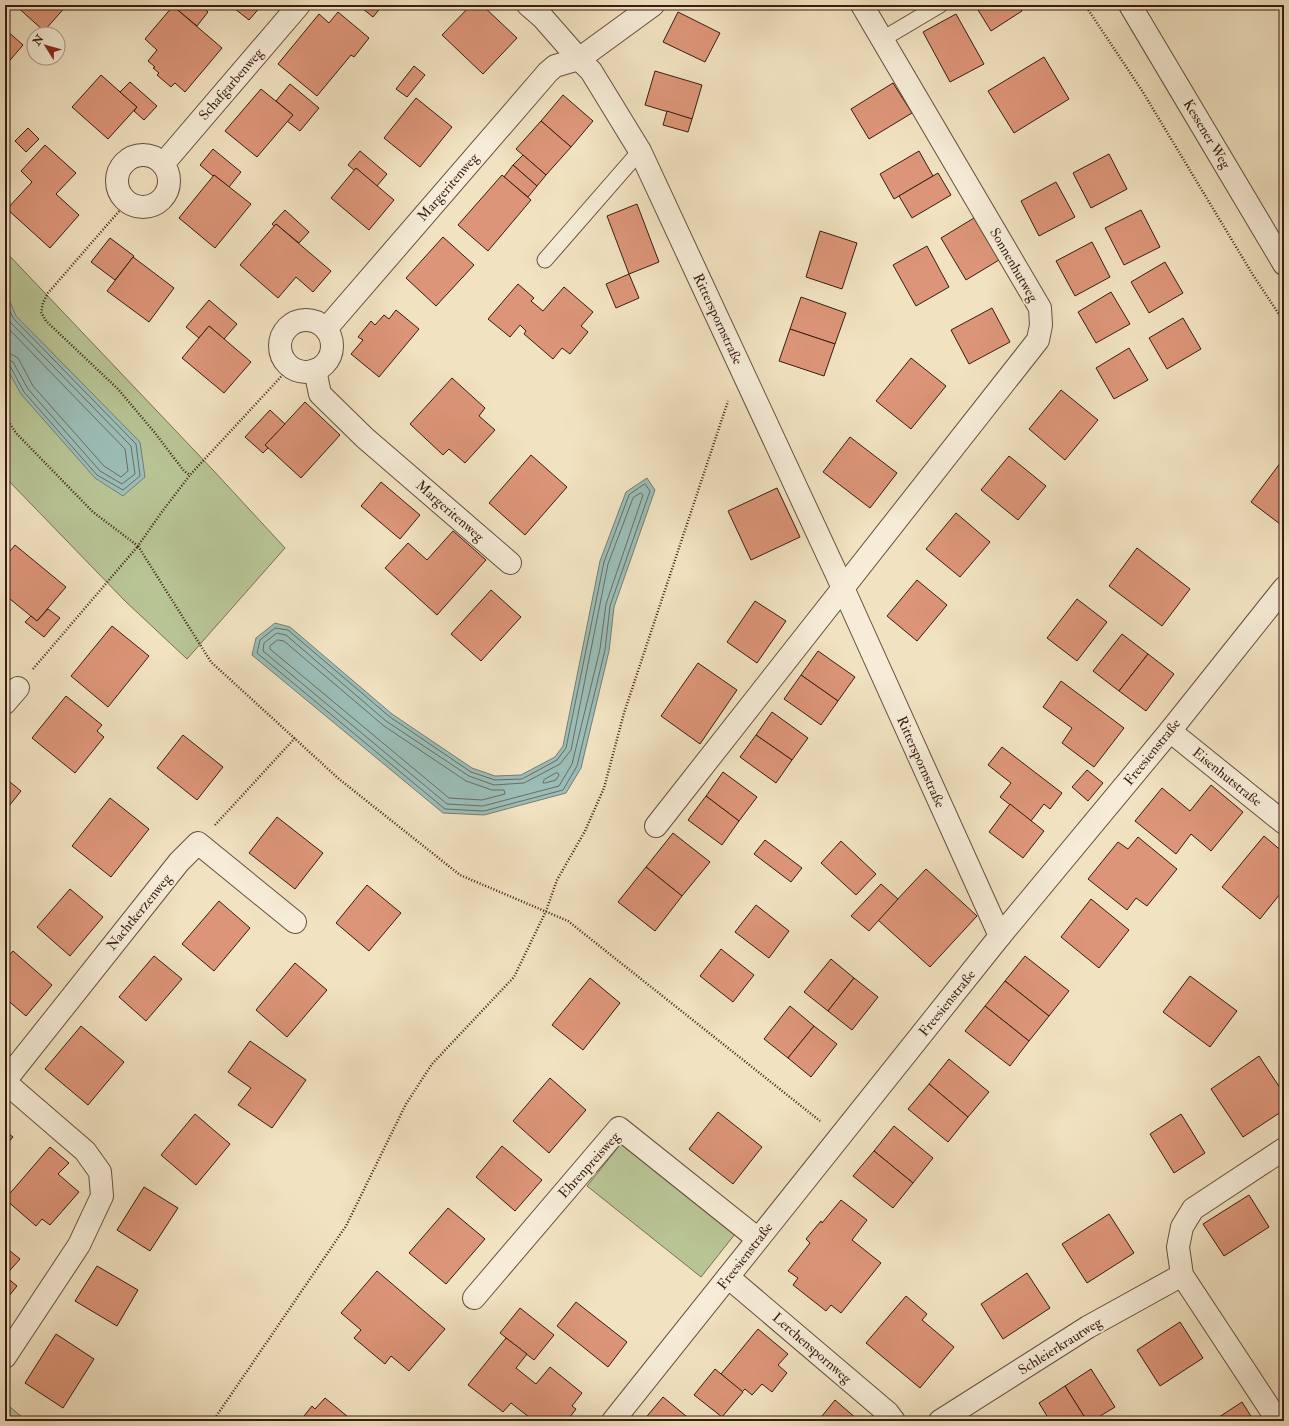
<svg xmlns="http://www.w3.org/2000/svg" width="1289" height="1426" font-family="'IM FELL Double Pica',serif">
<rect width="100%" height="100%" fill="#f1e2c1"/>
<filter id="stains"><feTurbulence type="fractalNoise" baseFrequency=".005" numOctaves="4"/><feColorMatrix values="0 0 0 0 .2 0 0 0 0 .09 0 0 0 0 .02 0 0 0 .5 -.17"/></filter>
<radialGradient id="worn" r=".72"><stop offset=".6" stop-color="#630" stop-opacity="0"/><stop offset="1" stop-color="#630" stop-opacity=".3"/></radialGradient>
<!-- green -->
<g fill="#b8c494" stroke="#787052">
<path d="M5,251L213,470L285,548L187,659L125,601L5,477Z"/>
<path d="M624,1140L739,1229L701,1277L587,1186Z"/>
<path d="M5,1403L27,1421H5Z"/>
</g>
<!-- water -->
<g fill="#9bbdb6" stroke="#747d74">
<path d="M5,290L16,316L140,442L145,477L123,496L95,478L21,394L5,365Z"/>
<path d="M647,478L655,490L614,607L609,651L581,768L566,793L484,815L443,813L252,655L256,638L275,623L290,627L392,714L472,768L495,776L521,775L555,757L563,746L600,561L626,492Z"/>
</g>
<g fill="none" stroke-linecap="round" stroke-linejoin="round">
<!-- shore -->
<g stroke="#6a6c64" stroke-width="1">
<path d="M5,300L13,318L136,444L140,476L123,490L97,475L24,392L10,366L5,364"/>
<path d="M5,312L10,322L131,446L135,474L122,484L100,471L28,389L13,362L9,360L5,359"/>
<path d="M5,325L125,449L128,471L121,477L104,466L33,386L18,358L11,354L5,353"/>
<path d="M645,484L650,491L610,606L605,650L577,766L563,790L484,811L445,809L257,653L260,640L275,628L288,630L390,717L471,772L495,780L522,779L557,760L566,748L604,562L629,495Z"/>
<path d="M641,493L643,495L606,604L600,649L572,764L559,786L483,806L447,804L263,651L264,643L277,633L286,635L386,721L469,776L494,785L524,783L560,764L571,750L608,564L633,498Z"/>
<path d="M278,640L284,641L384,726L466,781L492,790H504L505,794L482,800L449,798L270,649V646Z"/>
<path d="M556,773H558L559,775L556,780L545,783H543L544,780Z"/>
</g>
</g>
<!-- building -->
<g fill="#dc9578" stroke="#391c11">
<path d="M15,5H67L44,31Z"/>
<path d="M168,5H200L208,12L197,26L173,6L171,8Z"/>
<path d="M230,5H262L249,20Z"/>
<path d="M358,5H383L373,17Z"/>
<path d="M471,5H482L517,38L483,74L442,35Z"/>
<path d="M975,5H1018L1022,11L991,31Z"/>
<path d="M173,6L222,48L185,92L175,83L171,87L157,75L159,73L153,68L155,67L148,61L157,50L145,39Z"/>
<path d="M338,12L369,38L354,57L351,55L317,96L278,64L319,14L329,23Z"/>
<path d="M678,12L720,33L705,62L663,42Z"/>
<path d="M956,14L984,64L950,82L923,32Z"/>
<path d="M5,29L23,45L5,66Z"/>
<path d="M1044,57L1069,99L1014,133L988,91Z"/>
<path d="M414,66L425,75L407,97L396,89Z"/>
<path d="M655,71L702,85L692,119L645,105Z"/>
<path d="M101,75L137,107L108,139L72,107Z"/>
<path d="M130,82L157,106L144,120L134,111L137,107L120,92Z"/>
<path d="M893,83L912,113L869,139L851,109Z"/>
<path d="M290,84L319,108L300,131L287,121L293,115L276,101Z"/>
<path d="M261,89L293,115L257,157L225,131Z"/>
<path d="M563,95L593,121L571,147L541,121Z"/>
<path d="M416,98L452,127L420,167L384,138Z"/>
<path d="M667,111L692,119L688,132L663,125Z"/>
<path d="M541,121L571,147L546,175L516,149Z"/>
<path d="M28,128L39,139L26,152L15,141Z"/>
<path d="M45,145L76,173L56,194L79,215L50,248L7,209L32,182L21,171Z"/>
<path d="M213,149L241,172L229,187L214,175L213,176L200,165Z"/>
<path d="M360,151L387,174L377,186L356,168L355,171L348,165Z"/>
<path d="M919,151L933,176L894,199L880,174Z"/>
<path d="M1109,154L1127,189L1091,208L1073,173Z"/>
<path d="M523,155L546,175L537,186L513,165Z"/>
<path d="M513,165L537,186L528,197L504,177Z"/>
<path d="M356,168L394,200L369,230L331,198Z"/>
<path d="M938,173L951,195L912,218L899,196Z"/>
<path d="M214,175L251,204L215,248L179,218Z"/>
<path d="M502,175L531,200L488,251L458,225Z"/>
<path d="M1056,182L1075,217L1039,236L1021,201Z"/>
<path d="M637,204L659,262L629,274L607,216Z"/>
<path d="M285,210L309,232L299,243L276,224L274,226L272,224Z"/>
<path d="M1141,210L1160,247L1124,265L1105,228Z"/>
<path d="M974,218L999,260L966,280L941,238Z"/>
<path d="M276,224L331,271L313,292L296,277L278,298L240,265Z"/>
<path d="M820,231L857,243L842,289L806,277Z"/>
<path d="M443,237L474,265L436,306L406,278Z"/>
<path d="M110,238L134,256L115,280L91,262Z"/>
<path d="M1092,242L1110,277L1075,296L1056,261Z"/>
<path d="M927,246L949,287L916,306L893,265Z"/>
<path d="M133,257L174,288L149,322L107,291Z"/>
<path d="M1165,262L1183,293L1149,313L1131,282Z"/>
<path d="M629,274L639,298L616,308L606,284Z"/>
<path d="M518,284L534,298L531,301L543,311L564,287L593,312L581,326L588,332L570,354L562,348L553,359L524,334L526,331L520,325L510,337L488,319Z"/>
<path d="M1111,292L1130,324L1096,343L1078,312Z"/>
<path d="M801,297L846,313L835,344L790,329Z"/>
<path d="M209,300L237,324L224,339L209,326L199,338L186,327Z"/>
<path d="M992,308L1010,342L969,364L951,330Z"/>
<path d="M396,310L419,329L379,377L351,354L363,340L358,337L371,321L375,325L384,315L389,319Z"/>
<path d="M1183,318L1201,349L1167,369L1149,338Z"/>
<path d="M209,326L251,362L224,393L182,358Z"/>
<path d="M790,329L835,344L824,376L779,361Z"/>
<path d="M1129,348L1148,380L1114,399L1096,368Z"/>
<path d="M911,358L946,386L911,429L876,401Z"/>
<path d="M452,378L485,408L479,416L495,430L465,463L449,449L443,455L410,424Z"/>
<path d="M1061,390L1098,420L1065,460L1029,429Z"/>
<path d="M305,402L340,435L301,478L265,445Z"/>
<path d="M270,410L285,424L265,445L268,448L263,453L245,437Z"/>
<path d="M850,437L897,473L870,508L823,472Z"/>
<path d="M531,455L567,487L525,535L489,503Z"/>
<path d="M1009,456L1046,486L1018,520L981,490Z"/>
<path d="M1284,458V519L1280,524L1251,502Z"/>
<path d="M381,482L420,515L400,539L361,506Z"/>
<path d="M777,488L800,537L751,560L728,511Z"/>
<path d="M956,513L990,542L960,577L926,549Z"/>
<path d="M453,531L486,560L437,615L385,568L408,543L427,560Z"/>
<path d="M15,545L66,587L37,621L5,595V557Z"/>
<path d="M1137,548L1190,589L1162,626L1109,586Z"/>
<path d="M917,580L947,605L917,641L887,616Z"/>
<path d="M491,590L521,617L481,661L451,634Z"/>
<path d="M1077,599L1107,622L1077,661L1047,638Z"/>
<path d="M755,601L786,621L757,663L727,642Z"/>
<path d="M48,609L60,618L44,637L25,622L31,616L37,621Z"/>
<path d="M112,626L149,656L108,707L71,676Z"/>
<path d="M1122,634L1148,654L1119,691L1093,671Z"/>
<path d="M818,651L855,677L838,701L801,675Z"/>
<path d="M1148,654L1174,674L1146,711L1119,691Z"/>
<path d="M698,663L737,690L700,744L661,716Z"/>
<path d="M801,675L838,701L821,725L784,699Z"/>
<path d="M1061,681L1124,728L1094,767L1062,743L1072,728L1043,707Z"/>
<path d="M66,696L102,725L97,731L104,737L75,773L32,738Z"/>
<path d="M772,712L808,738L792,760L756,735Z"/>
<path d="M183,735L223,767L197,800L157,768Z"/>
<path d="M756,735L792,760L776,783L740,757Z"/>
<path d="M1002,747L1062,793L1050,809L1044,804L1031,821L1000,797L1011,783L988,765Z"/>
<path d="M1087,770L1103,783L1088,801L1072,787Z"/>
<path d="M723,772L757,797L739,821L706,796Z"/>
<path d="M5,778L21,791L5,811Z"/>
<path d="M1211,785L1243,812L1211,851L1191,834L1176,854L1135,821L1162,788L1190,811Z"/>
<path d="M706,796L739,821L722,845L688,820Z"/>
<path d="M110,798L149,829L111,877L72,846Z"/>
<path d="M1010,804L1044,831L1023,858L989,832Z"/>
<path d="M277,817L323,853L295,889L249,853Z"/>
<path d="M673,833L710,862L682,896L646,867Z"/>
<path d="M1264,836L1284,853V889L1260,919L1222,887Z"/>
<path d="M1138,837L1177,869L1147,906L1136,898L1127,910L1088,879L1118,842L1128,849Z"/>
<path d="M765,840L802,868L791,882L754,854Z"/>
<path d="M841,841L876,874L856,895L821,863Z"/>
<path d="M646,867L682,896L655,931L618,902Z"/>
<path d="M926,869L977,916L930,967L878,920Z"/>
<path d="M881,884L898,899L869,931L851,916Z"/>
<path d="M367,885L401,913L369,951L336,923Z"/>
<path d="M70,889L103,917L70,956L37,927Z"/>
<path d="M1091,899L1129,930L1099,968L1061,937Z"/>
<path d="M219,901L250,928L214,971L182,944Z"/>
<path d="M756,905L789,931L769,958L735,932Z"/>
<path d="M721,949L754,975L733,1002L700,976Z"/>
<path d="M13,951L52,985L26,1016L5,998V960Z"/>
<path d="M154,956L182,979L146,1021L119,997Z"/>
<path d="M1025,956L1069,991L1049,1016L1005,981Z"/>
<path d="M831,959L854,978L828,1011L804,992Z"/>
<path d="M295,963L327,990L287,1037L256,1010Z"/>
<path d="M1190,976L1237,1011L1210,1047L1163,1012Z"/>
<path d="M590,978L620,1003L583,1050L552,1025Z"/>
<path d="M854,978L878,997L852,1030L828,1011Z"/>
<path d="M1005,981L1049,1016L1029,1041L985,1006Z"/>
<path d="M790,1006L814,1026L788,1058L764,1039Z"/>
<path d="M985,1006L1029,1041L1010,1066L965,1031Z"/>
<path d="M81,1026L124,1062L88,1105L45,1069Z"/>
<path d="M814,1026L837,1044L811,1077L788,1058Z"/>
<path d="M250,1041L306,1080L272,1128L238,1105L251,1088L228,1072Z"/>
<path d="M1259,1056L1284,1094V1110L1243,1137L1211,1089Z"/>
<path d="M949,1059L989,1092L968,1117L929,1084Z"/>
<path d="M550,1078L586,1110L549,1153L513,1121Z"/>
<path d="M929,1084L968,1117L948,1142L908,1109Z"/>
<path d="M718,1112L762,1147L733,1184L689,1149Z"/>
<path d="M195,1114L230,1144L196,1185L161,1155Z"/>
<path d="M1181,1114L1205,1153L1174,1173L1150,1134Z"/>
<path d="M894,1126L933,1158L913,1183L874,1151Z"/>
<path d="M5,1131L13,1137L5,1146Z"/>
<path d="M502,1146L542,1180L515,1211L476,1177Z"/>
<path d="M50,1147L69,1163L58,1174L79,1192L50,1225L42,1219L36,1226L5,1199Z"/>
<path d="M874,1151L913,1183L893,1208L853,1176Z"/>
<path d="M144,1187L178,1208L150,1251L117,1230Z"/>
<path d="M1249,1195L1269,1227L1224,1256L1203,1224Z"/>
<path d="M841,1200L867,1220L852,1240L881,1263L841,1313L831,1305L826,1311L793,1285L798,1278L788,1271L810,1243L806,1239L821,1221L822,1223Z"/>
<path d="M448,1208L485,1239L446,1284L409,1253Z"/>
<path d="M1109,1214L1134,1253L1087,1283L1062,1244Z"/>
<path d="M5,1247L20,1259L5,1276L17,1286L5,1301Z"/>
<path d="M97,1266L138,1290L117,1326L75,1301Z"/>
<path d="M377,1271L445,1329L409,1371L391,1356L385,1364L354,1338L361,1330L341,1313Z"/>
<path d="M1027,1273L1050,1308L1003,1339L981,1304Z"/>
<path d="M906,1296L927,1314L922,1320L954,1347L920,1388L866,1343Z"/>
<path d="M576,1302L627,1342L608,1367L557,1326Z"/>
<path d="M520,1308L554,1335L534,1360L500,1333Z"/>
<path d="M1180,1322L1203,1358L1160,1386L1137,1350Z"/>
<path d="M758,1329L788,1354L778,1365L787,1373L772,1392L762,1384L752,1395L745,1389L742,1392L721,1374Z"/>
<path d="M56,1334L94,1359L63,1408L25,1383Z"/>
<path d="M506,1338L527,1354L516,1368L536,1384L550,1367L582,1393L572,1406L576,1409L567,1421H534L511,1403L503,1412L468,1385Z"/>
<path d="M715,1369L743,1392L722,1417L694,1395Z"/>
<path d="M1091,1369L1115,1407L1092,1421H1087L1065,1386Z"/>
<path d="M1065,1386L1087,1421H1050L1039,1403Z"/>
<path d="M663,1397L692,1421H643Z"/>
<path d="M325,1398L353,1421H300L312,1406L315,1409Z"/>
<path d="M835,1400L857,1419L855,1421H818Z"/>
<path d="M1242,1402L1254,1421H1213Z"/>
</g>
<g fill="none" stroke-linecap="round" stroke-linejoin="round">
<defs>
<g id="service">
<path d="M881,40L940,5"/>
<path d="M545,260L640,151"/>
</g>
<g id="minor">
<path d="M528,5L543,18L579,59L653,5"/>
<circle cx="143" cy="181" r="26"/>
<path d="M163,164L299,5"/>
<circle cx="306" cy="346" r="26"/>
<path d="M326,329L548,72L555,66L579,59L591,71L640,151L843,588L1000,936"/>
<path d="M315,370L320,394L365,438L510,563"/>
<path d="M5,703L18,688"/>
<path d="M1170,731L1284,823"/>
<path d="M656,826L1038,340L1041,325L1040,308L862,5"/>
<path d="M5,1081L179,862L198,843L295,922"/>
<path d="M5,1082L85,1151L100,1172L102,1196L79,1245L5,1357"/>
<path d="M728,1277L888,1413L894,1421"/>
<path d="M474,1298L619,1128L758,1239"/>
<path d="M613,1421L1000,936L1170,731L1284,588"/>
<path d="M940,1421L1088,1327L1182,1275"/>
<path d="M1278,1421L1182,1275L1178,1247L1182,1227L1193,1209L1284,1149"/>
</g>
<path id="tertiary" d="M1130,5L1284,264"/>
</defs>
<!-- service casing -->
<use href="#service" stroke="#674e3d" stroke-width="17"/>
<!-- minor casing -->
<use href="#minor" stroke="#674e3d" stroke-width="24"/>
<!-- tertiary casing -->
<use href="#tertiary" stroke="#674e3d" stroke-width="24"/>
<!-- path -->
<g stroke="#391c11" stroke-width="2.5" stroke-dasharray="1 2" stroke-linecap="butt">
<path d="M1085,5L1141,89L1253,275L1284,322"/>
<path d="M127,202L48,293L43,303L41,312L46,321L118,389L155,433L184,471L190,475"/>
<path d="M5,416L16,433L93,512L138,546L161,513L190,475L290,367"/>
<path d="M33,669L138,546L211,662L339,779L460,875L568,921L820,1121"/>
<path d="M215,825L295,738"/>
<path d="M213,1421L346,1226L406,1104L432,1064L514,977L546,911L557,880L585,831L604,788L624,713L728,401"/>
</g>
<!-- service -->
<use href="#service" stroke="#f6ecd7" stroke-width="15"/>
<!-- minor -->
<use href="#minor" stroke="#f6ecd7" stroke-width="22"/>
<!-- tertiary -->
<use href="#tertiary" stroke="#f6ecd7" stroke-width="22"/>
</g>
<g text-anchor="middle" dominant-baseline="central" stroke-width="4" stroke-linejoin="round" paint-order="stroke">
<!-- street labels -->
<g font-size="14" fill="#391c11" stroke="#f6ecd7">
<text transform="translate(231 84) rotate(-49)">Schafgarbenweg</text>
<text transform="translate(1207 134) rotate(59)">Kessener Weg</text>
<text transform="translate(448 187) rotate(-49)">Margeritenweg</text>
<text transform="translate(1014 265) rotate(60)">Sonnenhutweg</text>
<text transform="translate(718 319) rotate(65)">Ritterspornstraße</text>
<text transform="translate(450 511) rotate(41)">Margeritenweg</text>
<text transform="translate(1152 752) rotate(-51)">Freesienstraße</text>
<text transform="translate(921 762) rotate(66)">Ritterspornstraße</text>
<text transform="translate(1227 777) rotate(39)">Eisenhutstraße</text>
<text transform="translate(139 912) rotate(-51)">Nachtkerzenweg</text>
<text transform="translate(947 1003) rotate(-51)">Freesienstraße</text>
<text transform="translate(589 1165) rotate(-48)">Ehrenpreisweg</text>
<text transform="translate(745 1256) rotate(-52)">Freesienstraße</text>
<text transform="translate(1060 1346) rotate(-32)">Schleierkrautweg</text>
<text transform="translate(812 1348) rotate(41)">Lerchenspornweg</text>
</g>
</g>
<!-- margin -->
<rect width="1289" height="1426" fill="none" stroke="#f1e2c1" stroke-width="20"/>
<rect x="6" y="6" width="1277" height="1414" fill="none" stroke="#391c11" stroke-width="2"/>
<rect x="10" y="10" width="1269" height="1406" fill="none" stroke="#391c11"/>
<!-- north arrow -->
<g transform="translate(46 46) rotate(307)"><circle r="19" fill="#f6ecd7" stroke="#aa9988"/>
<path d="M0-3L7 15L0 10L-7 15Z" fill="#8f2418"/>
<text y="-6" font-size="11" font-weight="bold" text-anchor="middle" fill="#391c11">N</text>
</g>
<rect width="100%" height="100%" filter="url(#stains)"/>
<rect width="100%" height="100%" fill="url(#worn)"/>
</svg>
